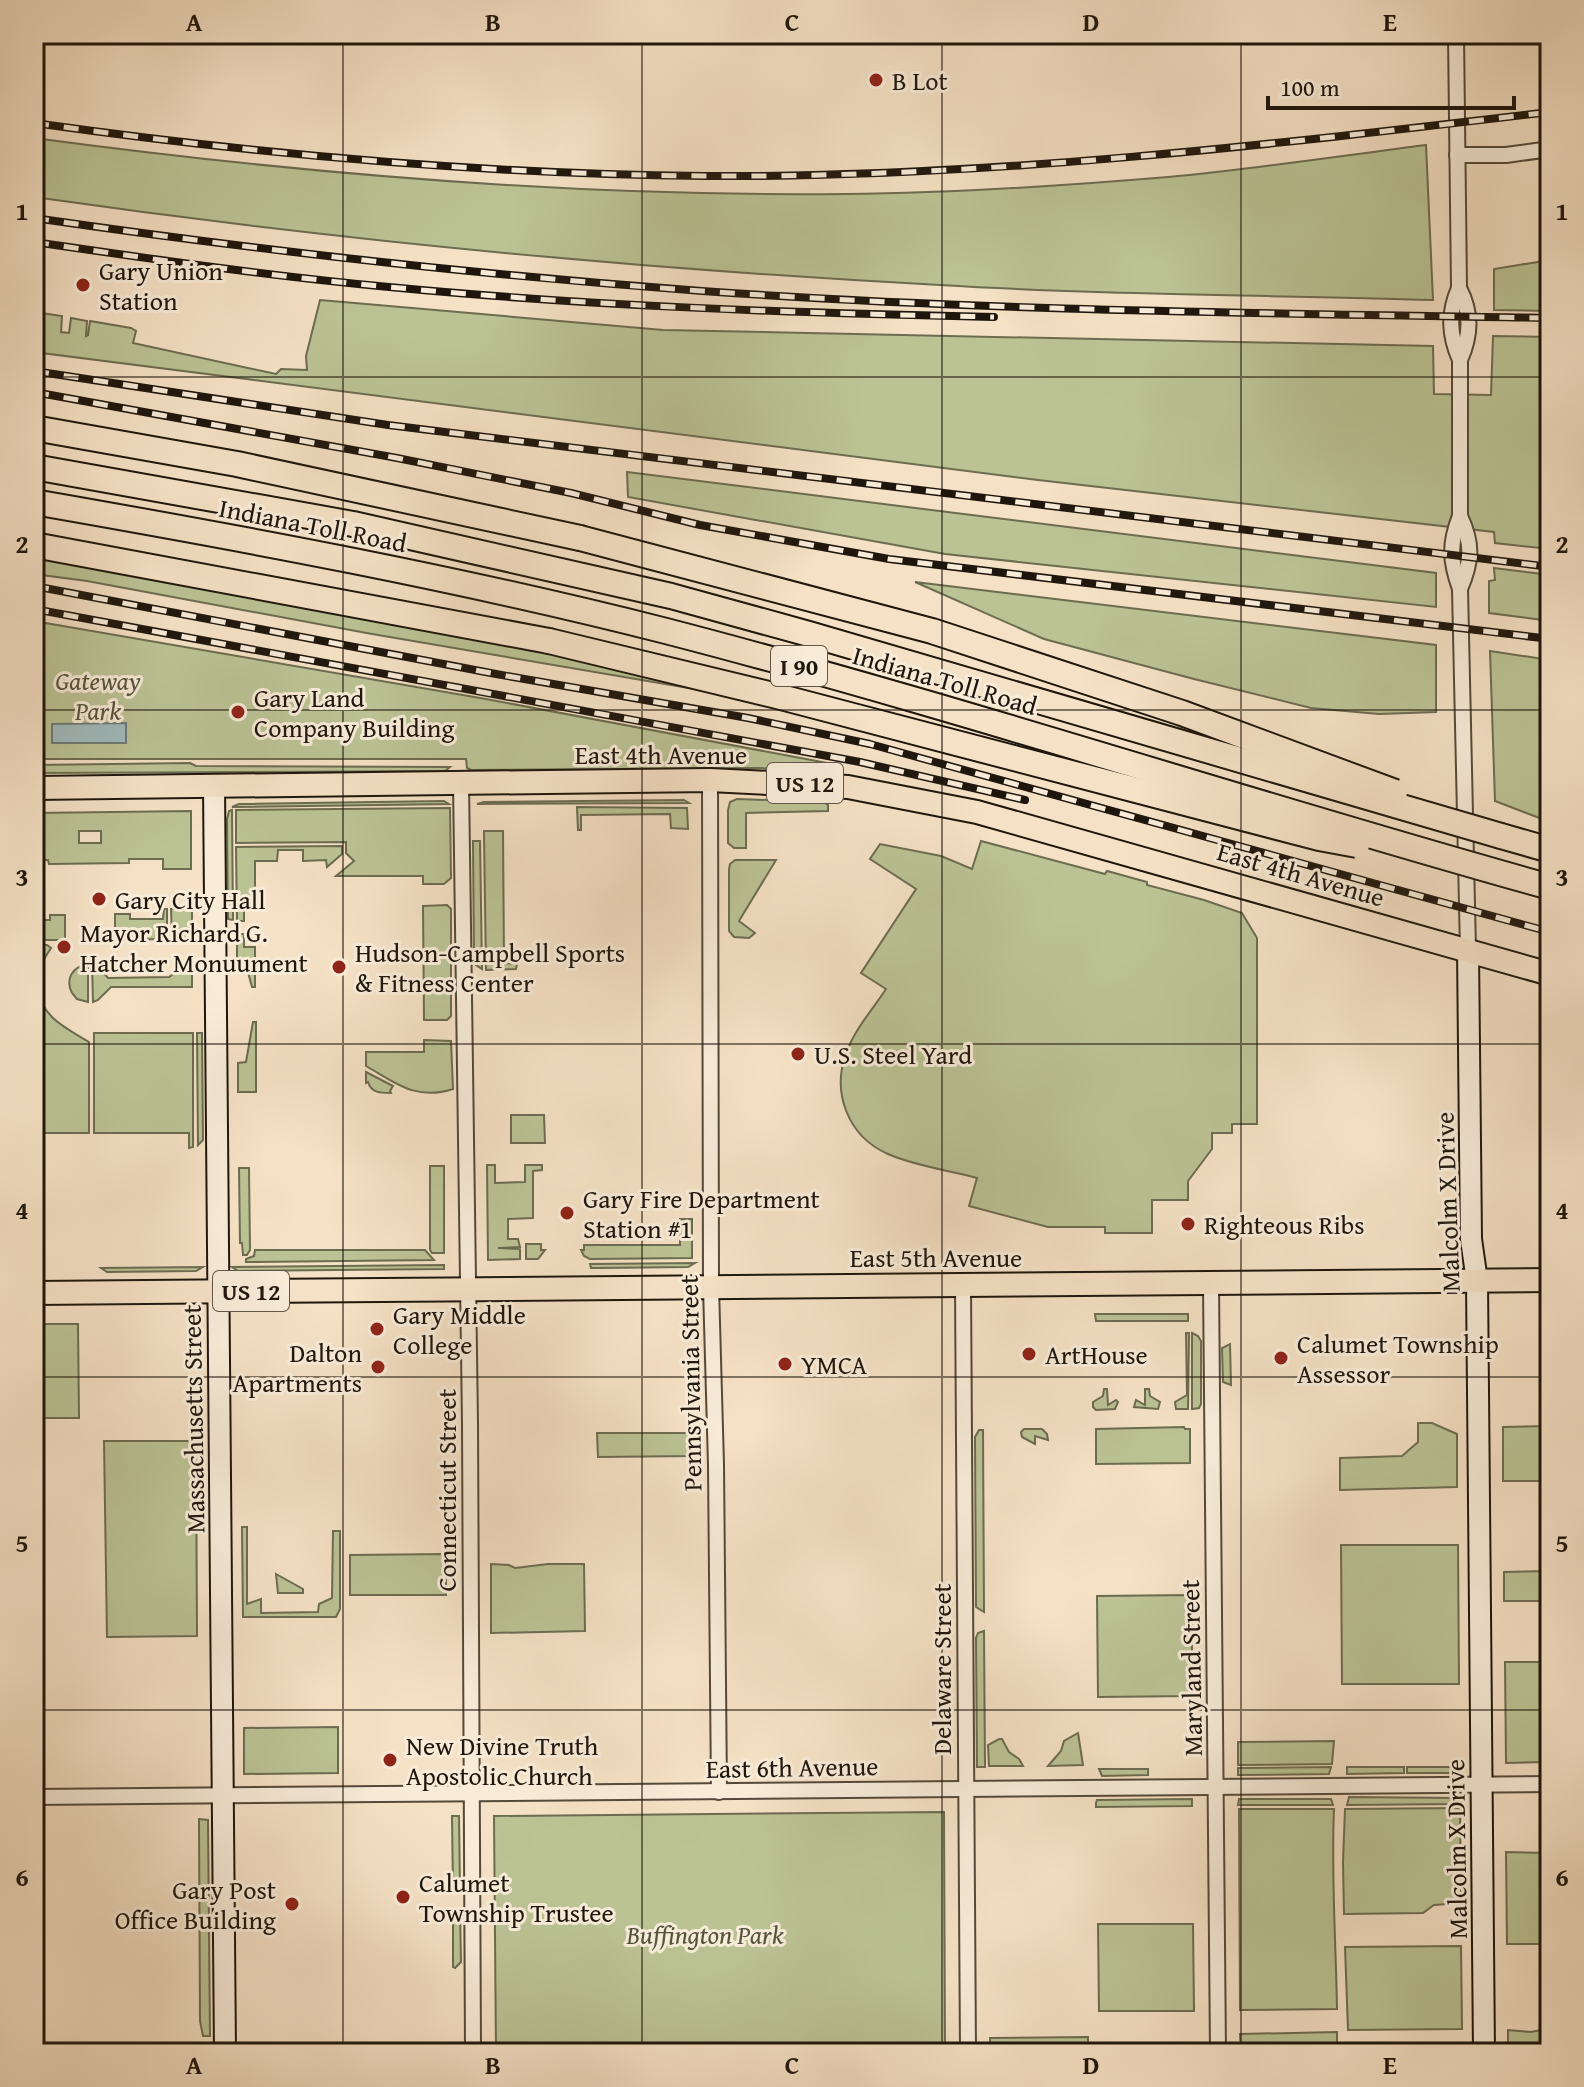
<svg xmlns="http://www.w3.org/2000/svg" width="1584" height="2087" font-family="'Gentium Book Plus',serif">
<rect width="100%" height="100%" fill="#f5e1c5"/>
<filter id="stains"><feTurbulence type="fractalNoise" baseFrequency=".0025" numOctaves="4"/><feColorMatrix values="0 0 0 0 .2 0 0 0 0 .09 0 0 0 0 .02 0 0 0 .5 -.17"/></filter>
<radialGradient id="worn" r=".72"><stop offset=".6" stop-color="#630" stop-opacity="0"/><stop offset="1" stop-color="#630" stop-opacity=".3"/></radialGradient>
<!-- green -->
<g fill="#bbc395" stroke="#6c6c51" stroke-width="2" fill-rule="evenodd">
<path d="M34,138C303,174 574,197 845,194C953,193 1061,186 1168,177C1254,169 1340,156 1426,145L1433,300C1269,295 1104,295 940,285C637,269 334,240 34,197Z"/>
<path d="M1550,260V311L1494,310V269Z"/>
<path d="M320,300L663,330L1433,346L1434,394L1491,395L1493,336L1550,337V549L1495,543L1494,532L1038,480L34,352V312L62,316L61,332L69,333L71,318L87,321L86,336L88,335L90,321L131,328L136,331L133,343L276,374L281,369L307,370L306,356Z"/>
<path d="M627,472L1436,573V607L945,554L628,497Z"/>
<path d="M34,552L547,651L712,692L372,634L87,581L34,574Z"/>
<path d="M1494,568L1550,575V621L1489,613V581L1495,580Z"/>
<path d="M915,582L1436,645V712L1379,714L1311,708L1194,679L1044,639Z"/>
<path d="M34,621L486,699L838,765L837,772L759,768L471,770L467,768L466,759H34Z"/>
<path d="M1490,651L1550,660V822L1495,801Z"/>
<path d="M190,763L196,766L450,767L445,771L34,773V765Z"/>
<path d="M737,799L824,802L828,805V811L746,813V848H734L728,843V810L730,802Z"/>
<path d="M684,800L689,803L477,804L484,802Z"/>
<path d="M444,801L449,804L232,807L239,804Z"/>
<path d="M577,807L687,808L688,829L671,828L670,814L581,815V830H578Z"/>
<path d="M450,808L451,878L444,884H423V876H336L354,861L346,853V842L236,843V810Z"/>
<path d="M232,810L233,920L228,919L227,819L229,811Z"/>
<path d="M191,811V869H163V859H129V863L49,864L48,860H34V813ZM79,831H101V843H79Z"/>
<path d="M484,831H503L504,963L517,964L516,969L486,970Z"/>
<path d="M473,841H480L482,969L476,965L474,959Z"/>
<path d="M981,841L1105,874L1107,871L1147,882V885L1204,900L1242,913L1257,938V1124H1232V1133H1212V1149L1188,1181V1200H1152V1233H1105V1227H1048L969,1206L977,1178C948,1170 915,1166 888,1154C847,1136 831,1091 847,1051C855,1029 873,1009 886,989L861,973L916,889L870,859L880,844L941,856L972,869Z"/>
<path d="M342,846V854L327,867L326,860L303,861V850H278L277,861H255V905H244V921H237L236,847Z"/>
<path d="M735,860H776L739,921L755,933L749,938L734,937L729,931V869L730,864Z"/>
<path d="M447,905L451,909V1016L447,1020H424L423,906Z"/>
<path d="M192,908V939H172L171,909Z"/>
<path d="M164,909H167V939L115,940V914H130V919H163Z"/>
<path d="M50,915H65V940H34V920H50Z"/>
<path d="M237,934H244V947H255V987H252L246,965H237Z"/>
<path d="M34,945H47L51,948L41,964L37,982H34Z"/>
<path d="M88,964V1002L77,999L72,993C65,979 72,967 88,964Z"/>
<path d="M92,964H107L103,972L108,978L169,977L176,972L192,971V987H111L98,1000L93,1002Z"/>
<path d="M34,986H37C41,1017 64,1027 89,1042V1133H34Z"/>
<path d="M253,1022H256V1092H238V1063L246,1062Z"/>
<path d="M94,1033H193V1147L189,1148V1133H94Z"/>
<path d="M197,1033H202L203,1140L198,1145Z"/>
<path d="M424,1040L451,1041L453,1089C416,1101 396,1083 366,1066V1052H424Z"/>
<path d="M366,1072L393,1086L390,1091L391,1093C381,1093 371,1093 368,1082L366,1083Z"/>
<path d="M511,1115H544L545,1143H511Z"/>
<path d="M487,1165H495V1183L525,1182V1165H542V1170L533,1171V1218L508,1219V1239H518L520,1247L498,1248L520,1249V1259L488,1260Z"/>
<path d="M430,1166H444V1253H432L430,1250Z"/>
<path d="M239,1168H249L250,1250L247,1255H243L242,1243H240Z"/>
<path d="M680,1219H692V1258L590,1259L584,1256L581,1250H584V1245H680Z"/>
<path d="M526,1244H541V1250H545L538,1259H526Z"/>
<path d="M255,1250H425L434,1260L246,1262V1259L254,1256Z"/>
<path d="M695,1263L688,1267L598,1268H591L590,1264Z"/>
<path d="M444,1265V1269L238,1271L232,1267Z"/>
<path d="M203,1267L196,1271L107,1272L101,1268Z"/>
<path d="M1095,1314H1188V1321H1096Z"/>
<path d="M34,1324H78L79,1418H34Z"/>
<path d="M1186,1333H1189L1188,1409H1176L1175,1402L1187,1395Z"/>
<path d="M1192,1333L1198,1336L1201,1341V1404L1199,1408L1192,1409Z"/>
<path d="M1230,1344L1231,1385L1223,1382L1222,1348Z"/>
<path d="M1104,1389H1107L1108,1405L1116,1400L1118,1402L1115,1409L1096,1410L1093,1407V1402L1103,1396Z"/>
<path d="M1145,1389H1149L1150,1396L1160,1402L1158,1409L1134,1407L1136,1400L1145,1405Z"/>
<path d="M1418,1423H1432L1457,1434V1487L1340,1490V1458L1402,1456L1418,1442Z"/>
<path d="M1550,1426V1481H1503V1427Z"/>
<path d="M1184,1427L1185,1429H1190V1463L1096,1464V1429Z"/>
<path d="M1024,1429H1042L1047,1434L1048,1440L1035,1436V1444L1022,1437L1021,1432Z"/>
<path d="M979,1430H983L984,1612L976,1607L975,1437Z"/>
<path d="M597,1433H693V1456L598,1457Z"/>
<path d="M104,1441H196L197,1636L107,1637Z"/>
<path d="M242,1527H247V1604L261,1599V1613L318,1612L319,1604L332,1598L333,1531H340V1609L336,1617H243Z"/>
<path d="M1341,1545H1458L1459,1684H1342Z"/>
<path d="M446,1554V1595H350V1555Z"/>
<path d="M491,1564L509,1565L515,1568L548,1564H584L585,1631L491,1633Z"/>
<path d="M1550,1571V1601H1504V1572Z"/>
<path d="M276,1574L303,1589V1593H278Z"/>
<path d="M1192,1595V1696L1098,1697L1097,1596Z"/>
<path d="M984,1631L985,1767H977L976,1638L978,1633Z"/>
<path d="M1505,1662H1550V1762L1506,1763Z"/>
<path d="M338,1727V1773L244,1774V1728Z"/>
<path d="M1078,1733L1083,1765L1048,1766L1061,1751L1064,1741Z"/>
<path d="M999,1739H1002L1009,1752L1019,1759L1023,1766H989L988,1745Z"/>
<path d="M1334,1741L1332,1764L1238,1765V1742Z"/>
<path d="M1331,1767L1329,1774L1238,1775V1768Z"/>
<path d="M1347,1767H1404V1773L1347,1774Z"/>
<path d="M1407,1767H1454L1455,1773H1407Z"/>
<path d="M1099,1769H1148V1775L1102,1776Z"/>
<path d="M1349,1797L1460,1798L1459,1804L1347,1805Z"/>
<path d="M1192,1799V1806L1096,1807V1803L1097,1800Z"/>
<path d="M1239,1799H1331L1333,1805H1238Z"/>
<path d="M1460,1808L1461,1903L1434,1905L1423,1913L1344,1914L1343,1862L1345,1809Z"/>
<path d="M1239,1809H1334C1331,1875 1336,1943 1337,2009L1240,2010Z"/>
<path d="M944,1812L945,2053H496L494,1816Z"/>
<path d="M452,1816H459L460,1890L453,1891Z"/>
<path d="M199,1819L208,1820L210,2036H203L200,2021Z"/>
<path d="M1548,1839H1550V1944H1507L1506,1852L1548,1853Z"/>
<path d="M453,1910H460L461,1962L455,1968L453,1967Z"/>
<path d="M1098,1924H1193L1194,2011H1099Z"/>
<path d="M1461,1946L1462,2029L1348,2030L1345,1947Z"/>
<path d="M1550,2028V2053H1508V2030L1531,2032Z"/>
<path d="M1337,2032V2053H1241L1240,2034Z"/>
<path d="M1088,2037V2053H990V2038Z"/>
</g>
<!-- water -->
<path fill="#a0bbbe" stroke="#6c7977" stroke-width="2" d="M126,723V743H52V724Z"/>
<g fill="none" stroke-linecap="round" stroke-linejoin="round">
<defs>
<g id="street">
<path d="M1456,34L1459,288C1448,313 1449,335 1460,360V516C1449,544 1450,561 1460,589L1468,950"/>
<path d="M1457,155H1506L1550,149"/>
<path d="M1459,288C1472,313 1471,335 1460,360"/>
<path d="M1460,516C1473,544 1472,561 1460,589"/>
<path d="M710,780L711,1287L716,1465L719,1792"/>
<path d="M461,783L470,1423L473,2053"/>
<path d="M1211,1283L1218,2053"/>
<path d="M963,1285L968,2053"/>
<path d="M34,1797L1550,1784"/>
</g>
<g id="secondary">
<path d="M214,785L225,2053"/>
<path d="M1468,950L1471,1239L1477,1281L1484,2053"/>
</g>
<g id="primary">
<path d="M34,788L710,780L848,787L977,812L1550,974"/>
<path d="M34,1293L1550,1280"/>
</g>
<g id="highway">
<path d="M34,428L237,464L580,538"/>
<path d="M34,545L549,641"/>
<path d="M1501,836L1550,850"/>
</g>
</defs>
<!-- street casing -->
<use href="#street" stroke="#54493b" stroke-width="18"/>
<!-- secondary casing -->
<use href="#secondary" stroke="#1e160d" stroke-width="24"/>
<!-- primary casing -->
<use href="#primary" stroke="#1e160d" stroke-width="26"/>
<!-- highway casing -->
<use href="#highway" stroke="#1e160d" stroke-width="28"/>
<!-- street -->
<use href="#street" stroke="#f8ecd9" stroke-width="14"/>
<!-- secondary -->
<use href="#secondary" stroke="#f8ecd9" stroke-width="20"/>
<!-- primary -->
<use href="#primary" stroke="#f5e1c5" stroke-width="22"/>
<!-- highway -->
<use href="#highway" stroke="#f5e1c5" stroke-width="24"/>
<defs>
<g id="rail">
<path d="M34,123C256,154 480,174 704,176C988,178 1269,145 1550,112"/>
<path d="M34,218C256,250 479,275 702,291C984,311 1268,313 1550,318"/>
<path d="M34,242C152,259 270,276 389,287C590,306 792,313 994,317"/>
<path d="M34,371L388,425L1550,567"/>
<path d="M34,392L397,458L571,493L700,525L889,559L1550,639"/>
<path d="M34,586L496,674L748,718L870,744L1550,932"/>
<path d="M34,609L860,762L1025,800"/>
</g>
</defs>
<!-- rail casing -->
<use href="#rail" stroke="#1e160d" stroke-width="8"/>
<!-- rail -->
<use href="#rail" stroke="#f8ecd9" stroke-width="5" stroke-dasharray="15" stroke-linecap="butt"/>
<defs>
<g id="highway-bridge">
<path d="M34,467L353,524L671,596L809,634L1501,836"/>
<path d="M34,502C246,539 458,578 666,631C963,708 1254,805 1550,887"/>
<path d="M580,538L932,631L1182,713L1395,792"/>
<path d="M549,641L777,696L1319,838L1357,845"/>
</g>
</defs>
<!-- highway-bridge casing -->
<use href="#highway-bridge" stroke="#1e160d" stroke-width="28" stroke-linecap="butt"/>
<!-- highway-bridge -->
<use href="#highway-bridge" stroke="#f5e1c5" stroke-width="24"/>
</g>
<!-- grid -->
<path fill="none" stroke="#1e160d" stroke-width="2" stroke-opacity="0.55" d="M343,34V2053M642,34V2053M942,34V2053M1241,34V2053M34,377H1550M34,710H1550M34,1044H1550M34,1377H1550M34,1710H1550"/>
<!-- markers -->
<g fill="#8f2418" stroke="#f8ecd9" stroke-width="3">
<circle cx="876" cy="80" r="8"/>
<circle cx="83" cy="285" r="8"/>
<circle cx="238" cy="712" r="8"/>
<circle cx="99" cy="899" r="8"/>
<circle cx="64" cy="947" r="8"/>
<circle cx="339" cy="967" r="8"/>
<circle cx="798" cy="1054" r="8"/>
<circle cx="567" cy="1213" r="8"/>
<circle cx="1188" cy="1224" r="8"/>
<circle cx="377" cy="1329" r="8"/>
<circle cx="1029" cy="1354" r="8"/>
<circle cx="1281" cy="1358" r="8"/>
<circle cx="785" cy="1364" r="8"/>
<circle cx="378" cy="1367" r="8"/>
<circle cx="390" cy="1760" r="8"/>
<circle cx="403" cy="1897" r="8"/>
<circle cx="292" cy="1904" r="8"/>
</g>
<g text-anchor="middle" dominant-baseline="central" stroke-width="6" stroke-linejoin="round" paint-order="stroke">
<!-- shield labels -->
<g fill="#f8ecd9" stroke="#5f564a" stroke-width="2">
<rect x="771" y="646" width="56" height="40" rx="6"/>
<rect x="767" y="763" width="76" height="40" rx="6"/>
<rect x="213" y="1271" width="76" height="40" rx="6"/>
</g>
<g font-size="24" font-weight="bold" fill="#1e160d">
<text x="799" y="666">I 90</text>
<text x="805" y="783">US 12</text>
<text x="251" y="1291">US 12</text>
</g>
<!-- poi labels -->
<g font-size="26" fill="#1e160d" stroke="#f8ecd9" text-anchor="start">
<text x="892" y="80">B Lot</text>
<text x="99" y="270">Gary Union<tspan x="99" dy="30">Station</tspan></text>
<text x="254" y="697">Gary Land<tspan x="254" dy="30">Company Building</tspan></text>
<text x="115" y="899">Gary City Hall</text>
<text x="80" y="932">Mayor Richard G.<tspan x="80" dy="30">Hatcher Monuument</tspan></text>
<text x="355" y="952">Hudson-Campbell Sports<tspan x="355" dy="30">&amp; Fitness Center</tspan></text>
<text x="814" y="1054">U.S. Steel Yard</text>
<text x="583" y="1198">Gary Fire Department<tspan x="583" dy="30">Station #1</tspan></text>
<text x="1204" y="1224">Righteous Ribs</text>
<text x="393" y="1314">Gary Middle<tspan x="393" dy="30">College</tspan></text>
<text x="1297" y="1343">Calumet Township<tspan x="1297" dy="30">Assessor</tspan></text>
<text x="362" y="1352" text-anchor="end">Dalton<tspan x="362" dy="30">Apartments</tspan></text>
<text x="1045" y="1354">ArtHouse</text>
<text x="801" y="1364">YMCA</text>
<text x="406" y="1745">New Divine Truth<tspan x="406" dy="30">Apostolic Church</tspan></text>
<text x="419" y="1882">Calumet<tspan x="419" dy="30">Township Trustee</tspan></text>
<text x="276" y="1889" text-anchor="end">Gary Post<tspan x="276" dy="30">Office Building</tspan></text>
</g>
<!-- street labels -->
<g font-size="26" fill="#1e160d" stroke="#f8ecd9">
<text transform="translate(313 525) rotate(11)">Indiana Toll Road</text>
<text transform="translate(945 680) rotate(16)">Indiana Toll Road</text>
<text x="661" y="754">East 4th Avenue</text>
<text transform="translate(1301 874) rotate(16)">East 4th Avenue</text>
<text transform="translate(1447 1202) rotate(-92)">Malcolm X Drive</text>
<text x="936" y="1257">East 5th Avenue</text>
<text transform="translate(690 1383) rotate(-91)">Pennsylvania Street</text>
<text transform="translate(193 1419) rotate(-91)">Massachusetts Street</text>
<text transform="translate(446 1490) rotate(-90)">Connecticut Street</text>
<text transform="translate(1191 1668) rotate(-91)">Maryland Street</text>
<text transform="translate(941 1669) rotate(-90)">Delaware Street</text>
<text transform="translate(792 1767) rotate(-1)">East 6th Avenue</text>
<text transform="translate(1456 1849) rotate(-91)">Malcolm X Drive</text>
</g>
<!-- park labels -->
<g font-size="26" font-style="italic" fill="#55533d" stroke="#f8ecd9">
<text x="98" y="680">Gateway<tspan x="98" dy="30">Park</tspan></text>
<text x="705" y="1934">Buffington Park</text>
</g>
</g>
<!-- margin -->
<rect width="1584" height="2087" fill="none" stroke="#f5e1c5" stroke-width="88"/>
<!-- scale -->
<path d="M1268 96v12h246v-12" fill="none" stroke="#1e160d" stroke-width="4"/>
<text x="1280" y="96" font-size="24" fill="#1e160d" stroke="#f8ecd9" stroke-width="6" paint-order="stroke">100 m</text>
<rect x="44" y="44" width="1496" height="1999" fill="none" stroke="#1e160d" stroke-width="3"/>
<g font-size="26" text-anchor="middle" font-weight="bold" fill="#1e160d">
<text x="194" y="31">A</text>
<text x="493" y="31">B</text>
<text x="792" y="31">C</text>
<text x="1091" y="31">D</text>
<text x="1390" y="31">E</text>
<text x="22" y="220">1</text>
<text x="1562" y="220">1</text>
<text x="22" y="553">2</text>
<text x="1562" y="553">2</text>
<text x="22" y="886">3</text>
<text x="1562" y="886">3</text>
<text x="22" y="1219">4</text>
<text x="1562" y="1219">4</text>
<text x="22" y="1552">5</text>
<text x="1562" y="1552">5</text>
<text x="22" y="1886">6</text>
<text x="1562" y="1886">6</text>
<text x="194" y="2074">A</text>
<text x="493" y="2074">B</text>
<text x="792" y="2074">C</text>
<text x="1091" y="2074">D</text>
<text x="1390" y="2074">E</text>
</g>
<rect width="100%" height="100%" filter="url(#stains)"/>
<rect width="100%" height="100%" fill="url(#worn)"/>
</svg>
